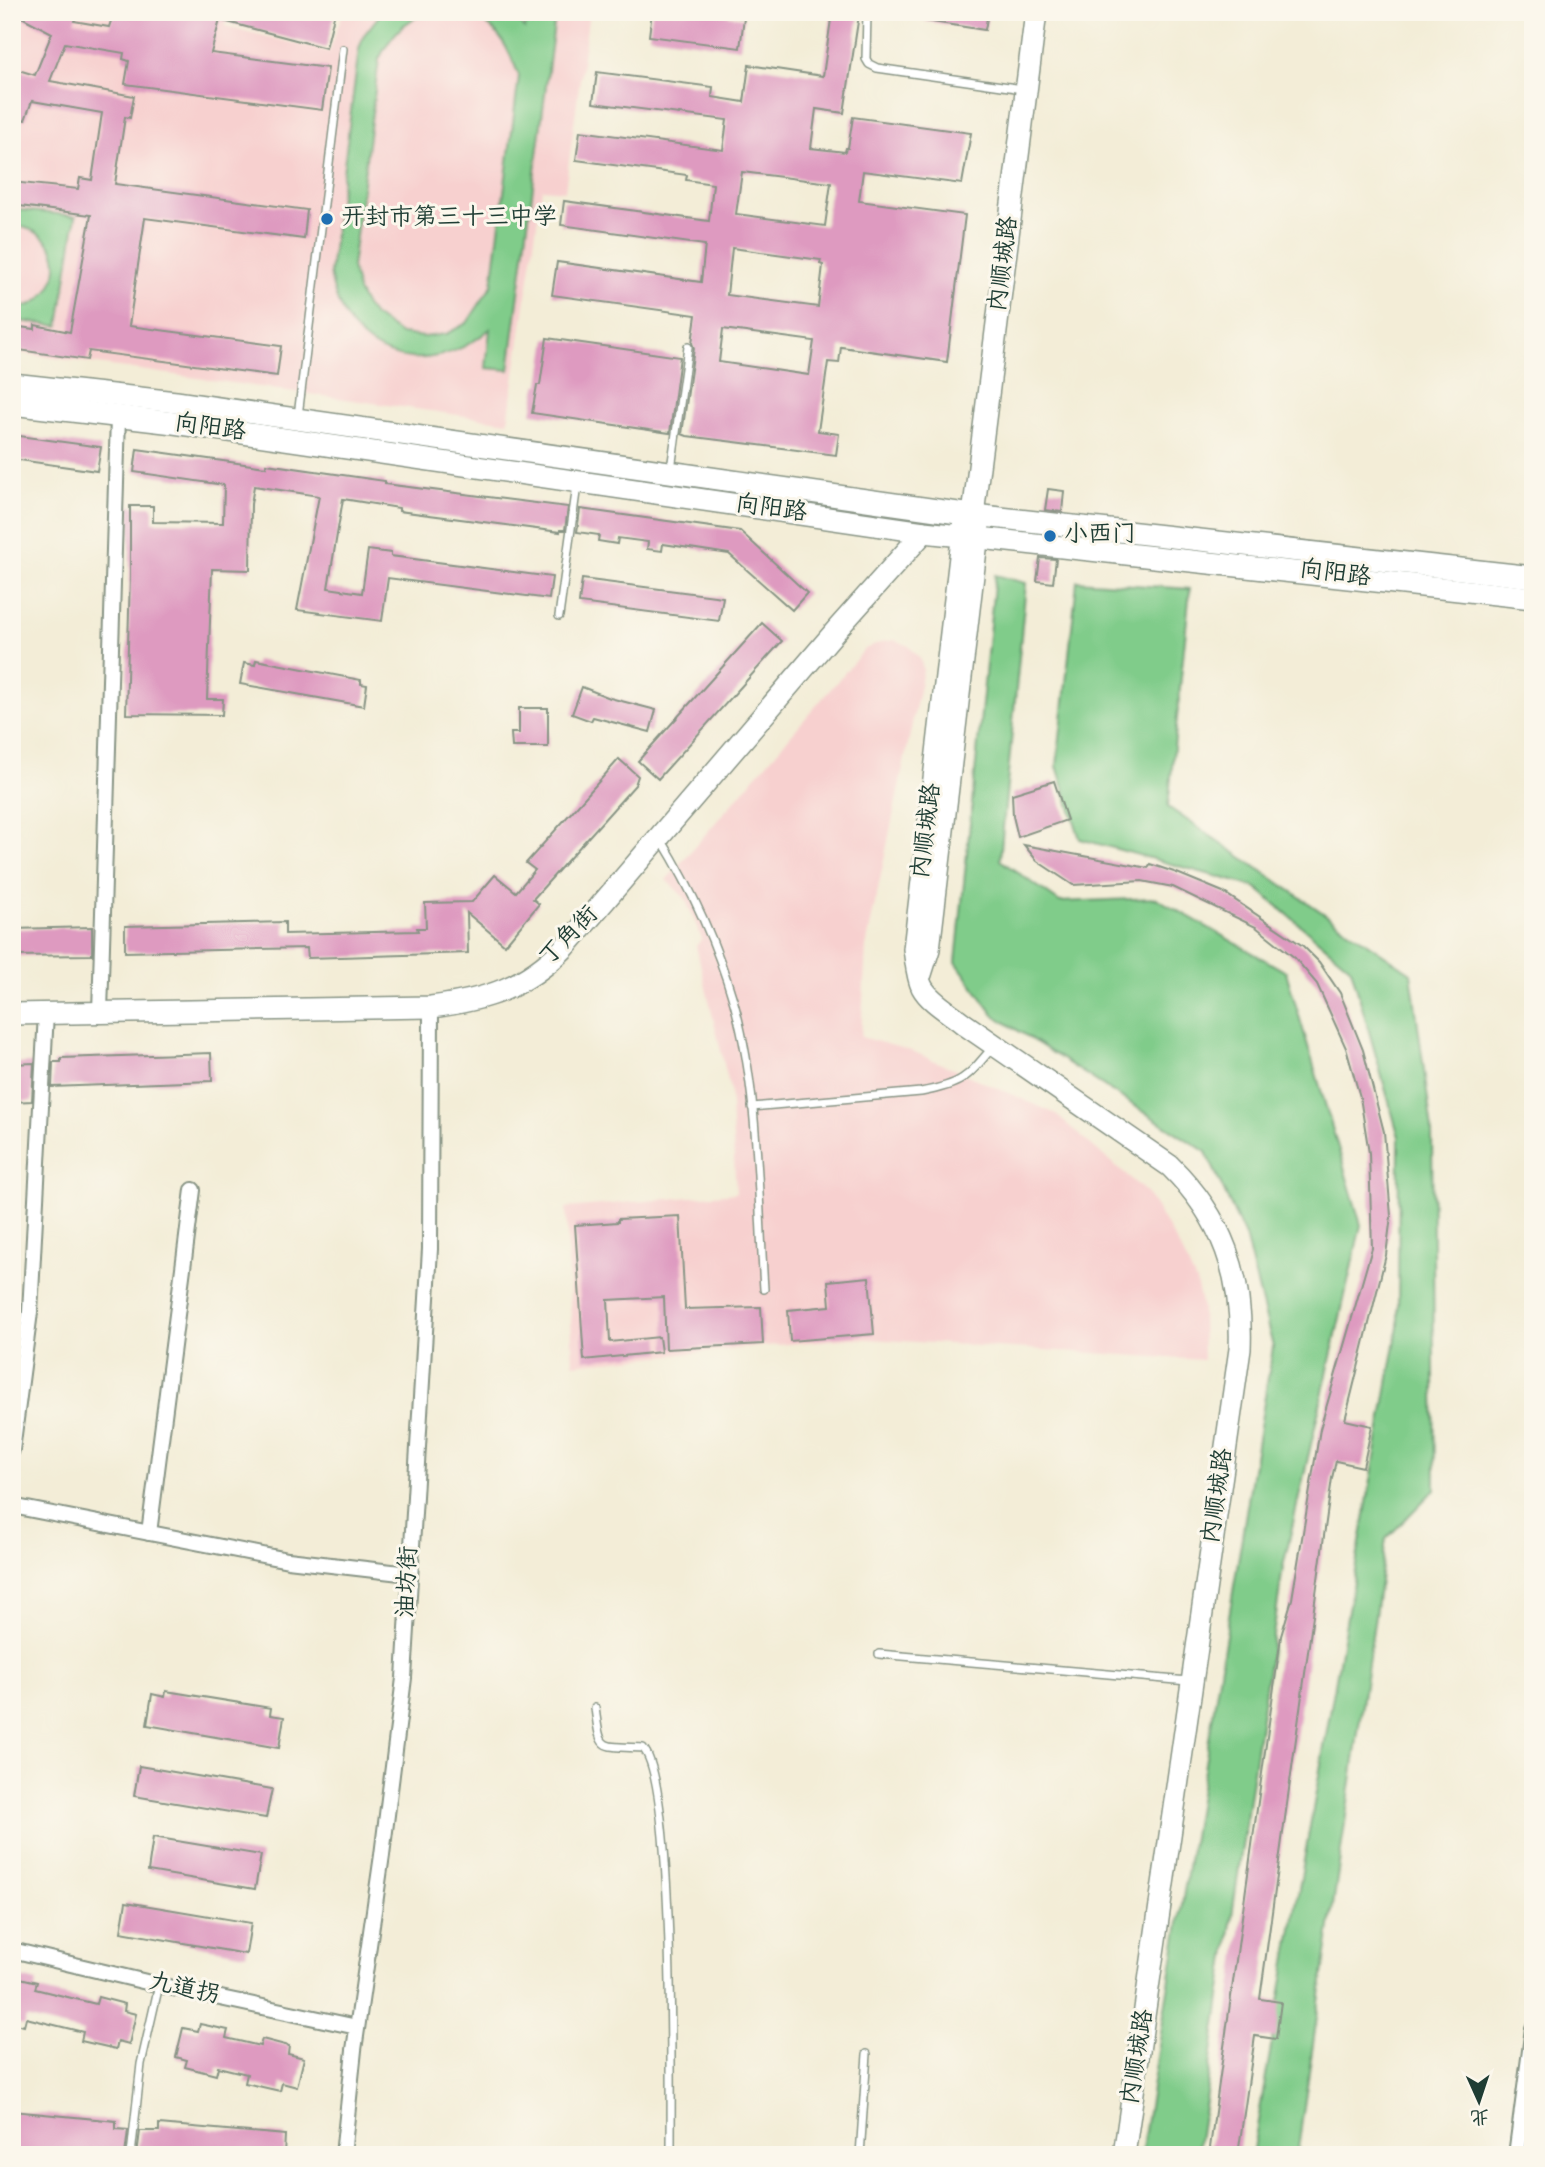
<svg xmlns="http://www.w3.org/2000/svg" width="1545" height="2167" font-family="Dekko,'LXGW WenKai TC',sans-serif">
<rect width="100%" height="100%" fill="#fbf7ec"/>
<filter id="ink" filterUnits="userSpaceOnUse"><feTurbulence type="fractalNoise" baseFrequency=".0143" numOctaves="2"/><feDisplacementMap in="SourceGraphic" scale="14" xChannelSelector="R" yChannelSelector="G"/><feConvolveMatrix kernelMatrix="1 2 1 2 8 2 1 2 1" color-interpolation-filters="sRGB"/></filter>
<filter id="wash" filterUnits="userSpaceOnUse"><feTurbulence type="fractalNoise" baseFrequency=".00686" numOctaves="4" result="noise"/><feDisplacementMap in="SourceGraphic" scale="28" xChannelSelector="R" yChannelSelector="G"/><feGaussianBlur stdDeviation="1.57" result="paint"/><feColorMatrix in="noise" values="0 0 0 0 0 0 0 0 0 0 0 0 0 0 0 0 0 1.4 0 .05"/><feComposite in="paint" operator="in"/></filter>
<g filter="url(#wash)">
<rect width="100%" height="100%" fill="#f3edd7"/>
<!-- built -->
<g fill="#f7d0cf">
<path d="M12,12H227L225,26L329,52L343,12H589L565,191L542,189L508,422L12,352Z"/>
<path d="M895,640L909,646L921,660L923,671L866,947L861,1037L912,1051L1054,1113L1147,1193L1183,1253L1196,1282L1202,1308L1203,1360L852,1338L573,1364L566,1208L736,1193L730,1089L696,946L702,939L685,898L666,880L865,649L881,642Z"/>
</g>
<!-- green -->
<g fill="#80cc8a" stroke="#50845f" stroke-width="2">
<path d="M382,12H428C404,20 390,37 379,59L352,267L358,291L364,303L374,316L401,334L424,337L446,334L467,323L492,285L519,76C508,47 498,26 468,12H511L525,29L528,14L555,17L509,370L486,368L490,329C426,384 344,359 330,273L359,49L364,35Z"/>
<path d="M12,209L76,216L59,326L12,320V307C58,313 82,234 12,225Z"/>
<path d="M995,575L1026,583L1000,860L1060,902L1156,898L1286,972L1361,1225L1283,1567L1197,2155H1141L1273,1347L1245,1236L1206,1152L994,1015L956,962Z"/>
<path d="M1077,581L1190,589L1168,807L1411,973L1432,1130L1435,1489L1386,1539L1297,2155H1252L1398,1327L1399,1137L1351,968L1255,887L1080,839L1057,766Z"/>
</g>
<g id="blocks">
<!-- building -->
<g fill="#de9ac0" fill-rule="evenodd">
<path d="M12,12H78L74,21L109,27L114,12H335L326,48L220,20L211,53L328,68L322,110L125,84L129,61L123,59L124,53L65,43L50,81L134,96L130,118L125,117L115,184L307,210L304,239L145,218L129,326L281,346L277,376L89,351L87,360L12,349V326L35,329V325L70,332L91,215L12,205V182L78,189L80,178L92,180L102,113L32,101L25,120L12,116V68L35,75L52,33Z"/>
<path d="M652,12H704L744,18L740,48L649,36Z"/>
<path d="M832,12L859,15L844,113L816,109L811,148L845,152L846,148H848L853,117L971,133L962,184L863,171L859,201L965,215L947,362L841,347L839,363L828,362L818,431L839,434L836,455L687,436L682,434L694,348L692,343L696,315L552,295L557,262L701,282L705,245L561,225L564,201L709,221L713,184L686,180L687,175L576,160L580,131L723,150L727,120L593,103L597,72L713,87L712,97L744,102L749,65L823,76ZM742,172L831,183L825,226L736,214ZM732,248L821,260L820,264L823,265L818,307L727,295ZM723,329L814,341L809,375L719,362Z"/>
<path d="M925,12H988L985,30L925,21Z"/>
<path d="M547,338L680,357L670,433L532,413L537,385H540Z"/>
<path d="M12,435L101,447L97,471L12,459Z"/>
<path d="M137,449L266,467V464L385,481V484L568,507L565,530H560V532L399,511V508L343,499L328,588L362,593L368,550L391,553V556L552,577L549,599L388,578L382,621L297,610L319,496L254,486L251,504L250,570L212,569L207,699H223L222,715L126,714L130,577V506H153V522L223,523L224,485L134,472Z"/>
<path d="M1048,489L1064,491L1062,512L1045,510Z"/>
<path d="M580,509L740,531L807,593L792,610L729,554L663,544L662,551L647,549L648,542L618,538L617,544L598,541L599,535L577,532Z"/>
<path d="M1040,558L1056,559L1053,583L1037,581Z"/>
<path d="M582,579L723,597L719,621L579,603Z"/>
<path d="M762,623L782,641L658,779L638,761Z"/>
<path d="M256,660L361,680V684L367,685L364,706L240,684L244,663L255,665Z"/>
<path d="M582,687L610,698L656,710L650,732L593,717L591,721L572,714Z"/>
<path d="M519,708H548V747H512L511,733H519Z"/>
<path d="M619,759L638,776L635,785L533,899L539,904L505,945L467,913L468,953L308,958L307,948L125,952V926L285,922V934L418,931L417,928H426L425,903L472,902L495,875L516,892L535,870L526,863Z"/>
<path d="M1054,781L1067,820L1018,837L1013,816L1012,794Z"/>
<path d="M1024,845L1148,868L1150,864L1177,873L1223,892L1303,946L1319,962L1340,993L1363,1050L1384,1132L1391,1216L1386,1255L1345,1420L1372,1426L1363,1467L1336,1461L1332,1478L1260,1999L1281,2002L1276,2039L1255,2036L1238,2155H1209L1281,1636L1292,1599L1320,1429L1372,1248L1369,1153L1360,1097L1346,1048L1317,984L1295,958L1256,927L1173,887L1142,881L1073,885L1037,861Z"/>
<path d="M92,927V955L12,956V929Z"/>
<path d="M211,1053L212,1081L52,1087L53,1062H61V1058Z"/>
<path d="M34,1063L32,1101L12,1102V1064Z"/>
<path d="M680,1216L685,1309L761,1307L763,1344L666,1349L664,1297L608,1300L610,1342L659,1337L661,1352L584,1360L575,1225L618,1222V1219Z"/>
<path d="M869,1277L874,1334L790,1341L788,1310L830,1306L828,1281Z"/>
<path d="M166,1691L271,1708L270,1715L284,1717L279,1748L147,1725L152,1694L165,1697Z"/>
<path d="M139,1766L272,1789L266,1818L134,1796Z"/>
<path d="M153,1837L261,1855L255,1889L148,1871Z"/>
<path d="M126,1902L251,1923L246,1954L121,1932Z"/>
<path d="M12,1976L37,1982L35,1989L96,2004L98,1997L125,2004L124,2011L136,2014L129,2044L118,2041L116,2049L81,2041L83,2032L26,2018L24,2026L12,2023Z"/>
<path d="M200,2024L228,2030L226,2038L260,2046L262,2039L289,2046L288,2054L304,2058L297,2087L282,2083L280,2091L245,2083L247,2074L218,2067L216,2075L185,2067L187,2060L176,2057L183,2028L198,2031Z"/>
<path d="M12,2111L116,2121V2129L128,2130L125,2155H12Z"/>
<path d="M159,2124L285,2135L284,2155H137L140,2131H159Z"/>
</g>
</g>
</g>
<g filter="url(#ink)">
<use href="#blocks" fill-opacity="0" stroke="#899586" stroke-width="2"/>
<g fill="none" stroke-linecap="round" stroke-linejoin="round">
<defs>
<g id="lane">
<path d="M867,12L866,59L869,64L877,68L1023,89"/>
<path d="M298,416L343,49"/>
<path d="M671,469L688,347"/>
<path d="M559,616L577,485"/>
<path d="M661,839C693,891 717,945 734,1003C759,1091 758,1198 764,1289"/>
<path d="M752,1107L921,1092C962,1084 966,1079 992,1048"/>
<path d="M879,1654L1188,1681"/>
<path d="M595,1708C601,1754 600,1745 643,1748C675,1782 671,2092 671,2155"/>
<path d="M131,2155L141,2064L159,1985"/>
<path d="M860,2155L867,2054"/>
</g>
<g id="street">
<path d="M100,1012L118,417"/>
<path d="M12,1450L30,1312L46,1013"/>
<path d="M12,1506L288,1560L409,1574"/>
<path d="M149,1533L193,1190"/>
<path d="M12,1950L159,1985L357,2027"/>
<path d="M343,2155L354,2050L382,1855L404,1678L430,1249L431,1007"/>
<path d="M1516,2155L1533,2028"/>
</g>
<g id="secondary">
<path d="M12,384L176,402L965,514L1533,577"/>
<path d="M12,404L174,423L924,532L1533,598"/>
<path d="M965,514L914,949C916,961 917,977 922,987C930,1002 951,1013 964,1024L1170,1166C1223,1218 1243,1276 1240,1349L1124,2155"/>
<path d="M973,515L1036,12"/>
<path d="M921,974L929,949L979,524"/>
<path d="M12,1014L431,1007C486,1000 525,988 565,947L839,627L924,532"/>
</g>
</defs>
<!-- lane casing -->
<use href="#lane" stroke="#899586" stroke-width="10"/>
<!-- street casing -->
<use href="#street" stroke="#899586" stroke-width="18"/>
<!-- secondary casing -->
<use href="#secondary" stroke="#899586" stroke-width="24"/>
<!-- lane -->
<use href="#lane" stroke="#fff" stroke-width="7"/>
<!-- street -->
<use href="#street" stroke="#fff" stroke-width="14"/>
<!-- secondary -->
<use href="#secondary" stroke="#fff" stroke-width="21"/>
</g>
</g>
<!-- markers -->
<g fill="#1f6fb2" stroke="#fbf7ec" stroke-width="2.5">
<circle cx="327" cy="219" r="7"/>
<circle cx="1050" cy="536" r="7"/>
</g>
<g text-anchor="middle" dominant-baseline="central" stroke-width="6" stroke-linejoin="round" paint-order="stroke">
<!-- poi labels -->
<g font-size="24" fill="#1f3d34" stroke="#fbf7ec" text-anchor="start">
<text x="341" y="219">开封市第三十三中学</text>
<text x="1064" y="536">小西门</text>
</g>
<!-- street labels -->
<g font-size="24" fill="#1f3d34" stroke="#fbf7ec">
<text transform="translate(1005 264) rotate(-83)">内顺城路</text>
<text transform="translate(210 429) rotate(8)">向阳路</text>
<text transform="translate(771 510) rotate(8)">向阳路</text>
<text transform="translate(1335 575) rotate(7)">向阳路</text>
<text transform="translate(928 831) rotate(-83)">内顺城路</text>
<text transform="translate(570 937) rotate(-46)">丁角街</text>
<text transform="translate(1219 1496) rotate(-82)">内顺城路</text>
<text transform="translate(409 1582) rotate(-87)">油坊街</text>
<text transform="translate(184 1990) rotate(12)">九道拐</text>
<text transform="translate(1139 2057) rotate(-81)">内顺城路</text>
</g>
</g>
<!-- margin -->
<rect width="1545" height="2167" fill="none" stroke="#fbf7ec" stroke-width="42"/>
<!-- north arrow -->
<g transform="translate(1479 2101) rotate(177)" stroke="#fbf7ec" stroke-width="5" paint-order="stroke">
<path d="M0-5L12 26L0 18L-12 26Z" fill="#1f3d34"/>
<text y="-10" font-size="19" font-weight="bold" text-anchor="middle" fill="#1f3d34">北</text>
</g>
</svg>
